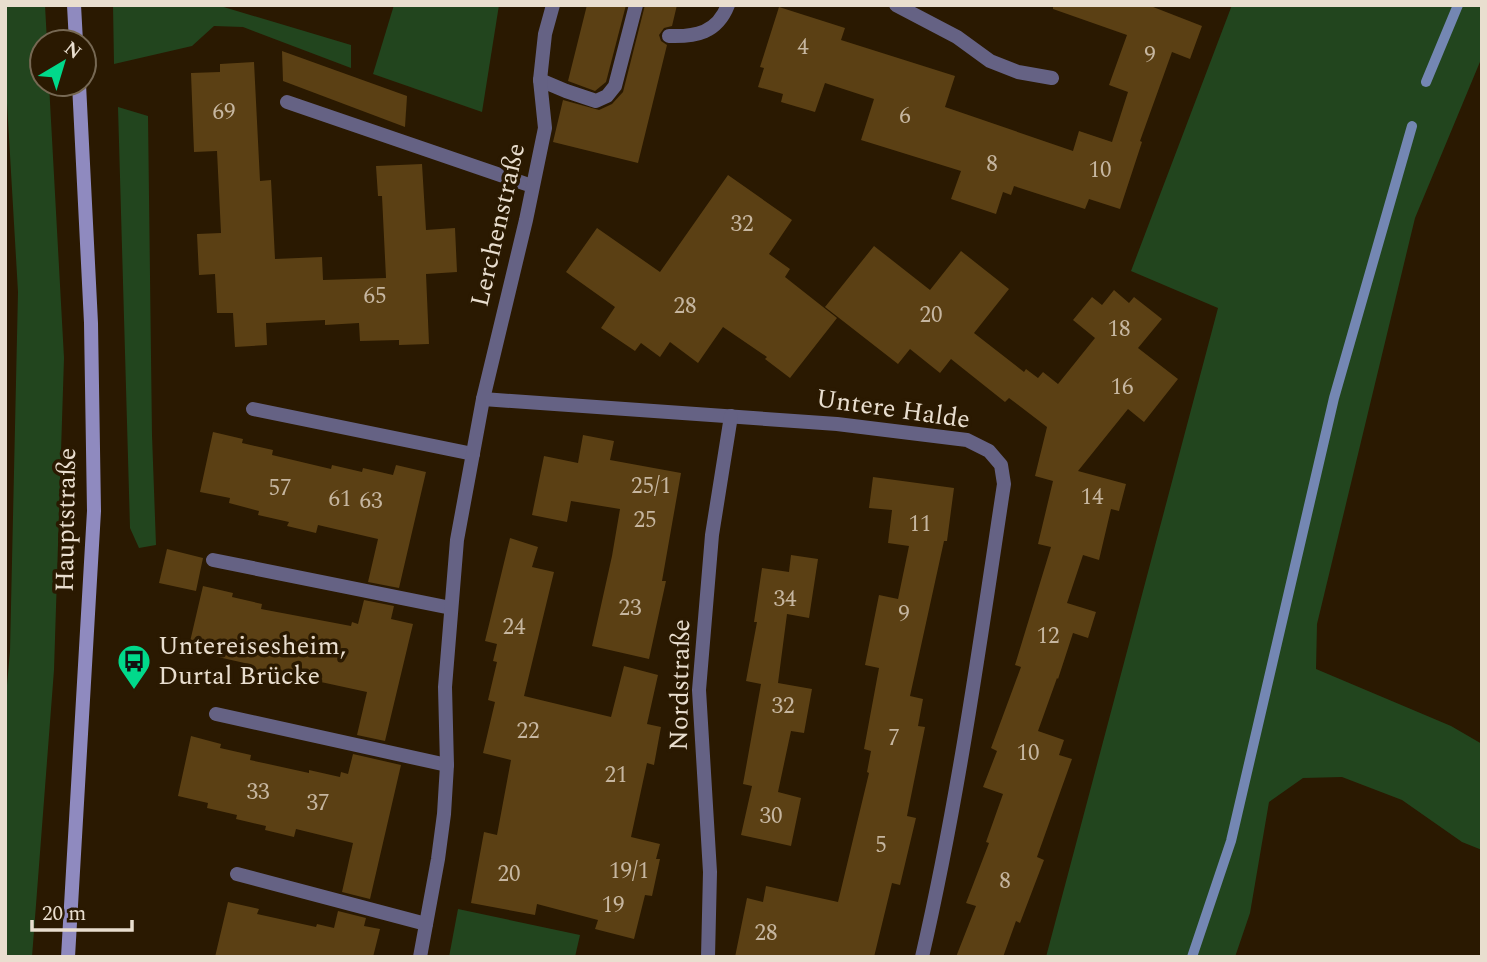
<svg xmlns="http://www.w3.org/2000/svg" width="1487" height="962" font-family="Spectral,serif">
<rect width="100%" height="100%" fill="#2a1901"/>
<!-- green -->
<g fill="#22451e">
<path d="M5,5H45L47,42H42V84H49L64,358L54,670L32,957H5V708L10,651L18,292L5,69Z"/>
<path d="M113,5H217L351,45V68L243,27L214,26L192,46L114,64Z"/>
<path d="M394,5H499L482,112L373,74Z"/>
<path d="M1232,5H1482V57L1415,218L1317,624L1316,669L1451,726L1482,744V850L1462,842L1402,800L1342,777L1303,778L1269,802L1250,913L1235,957H1046L1218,308L1131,271Z"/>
<path d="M118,107L148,116L152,435L156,545L139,548L130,528Z"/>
<path d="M458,909L580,935L575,957H449Z"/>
</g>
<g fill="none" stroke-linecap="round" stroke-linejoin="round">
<!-- stream -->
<g stroke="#7487b3" stroke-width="10">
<path d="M1426,82L1458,5"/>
<path d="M1192,957L1231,841L1334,398L1412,126"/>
</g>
</g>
<!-- building -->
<g fill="#5b4014">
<path d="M587,5H626L606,82L595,91L568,81Z"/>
<path d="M645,5H677L672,26L664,28L659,35L661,41L667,45L638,163L553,142L563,100L599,110L612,104L623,92Z"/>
<path d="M1053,5H1148L1202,26L1190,59L1172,52L1140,141L1142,142L1120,209L1089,199L1085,209L1014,186L1011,195L1003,192L996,214L951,199L961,171L861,140L874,99L825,83L815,112L781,102L783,94L758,87L764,68L760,67L779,7L845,28L841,40L955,76L945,107L1073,151L1079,131L1112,142L1128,92L1109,85L1127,35L1053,9Z"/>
<path d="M282,51L407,96L405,127L283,81Z"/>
<path d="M254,62L260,181L271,180L275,259L322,257L323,280L386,278L382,196H378L376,166L422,164L426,230L455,228L457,272L426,274L429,344L399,345V340L360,341L359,323L325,325V320L266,323L267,345L235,347L233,313H217L215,274L199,275L197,234L221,233L217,151L194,152L191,73L220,72V64Z"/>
<path d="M728,175L792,220L769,254L790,269L785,277L837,318L790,378L765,359L767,357L723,327L698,363L670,342L660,357L641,343L635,351L601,328L615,307L566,272L597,228L660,272Z"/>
<path d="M874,246L930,290L961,251L1009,289L974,333L1024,372L1026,369L1038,378L1043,372L1058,384L1095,338L1073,320L1092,297L1102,305L1114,290L1129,303L1134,297L1162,319L1138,348L1178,379L1144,422L1128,409L1078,471L1126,484L1119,511L1111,509L1099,560L1083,555L1067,603L1096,612L1088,638L1073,633L1058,679L1057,678L1038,731L1064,740L1059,755L1072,759L1037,857L1044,860L1020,923L1016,921L1003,957H956L976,906L966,903L989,843L986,842L1003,794L983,787L997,751L991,748L1021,667L1015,665L1051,547L1038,544L1053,481L1035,476L1047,427L1009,398L1005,402L951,359L940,373L910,349L898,364L825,307Z"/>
<path d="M213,432L243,439L242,443L273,450L272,455L331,469L332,465L362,472L363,468L393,475L396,465L426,472L399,588L368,582L378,539L318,525L316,533L287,526L289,522L258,515L259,511L229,503L230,498L200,492Z"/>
<path d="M583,435L614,441L610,460L681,473L662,581H666L649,659L592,646L612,556L620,509L571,501L567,522L532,515L544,456L578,463Z"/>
<path d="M873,477L954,488L947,541H944L910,696L923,699L918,726L925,727L907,816L916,818L900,885L892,883L874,957H735L747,898L763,902L766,886L838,902L869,773L867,772L871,751L864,749L879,668L865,665L879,595L898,599L909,546L888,543L892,510L869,508Z"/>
<path d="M510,538L538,547L532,567L554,572L524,696L611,717L624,666L658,675L647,724L661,727L654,765L647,763L631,837L660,844L656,859H660L652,896L645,895L634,939L595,929L598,920L537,904L535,915L471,903L484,832L497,835L511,760L483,753L495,702L488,700L497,662L493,661L497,644L485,641Z"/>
<path d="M167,549L203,558L196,591L159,583Z"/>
<path d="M791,555L818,559L809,618L787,614L778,683L812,689L804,733L791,731L778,792L801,798L791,846L741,835L752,786L743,784L761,684L746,681L757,622H754L762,568L789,572Z"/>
<path d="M203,586L233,593L232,597L262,604L261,609L351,626L352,622L358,624L364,600L394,606L391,619L413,624L385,741L357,735L367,692L307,679L306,686L277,680V676L248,669L249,664L218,657L219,653L189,646Z"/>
<path d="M191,736L221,744L220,748L251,755L250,760L309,773V770L340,777L341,772L348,774L353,754L401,765L370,899L342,892L353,843L296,829L294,837L265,830L266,826L236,819L237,815L207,808L208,803L178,796Z"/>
<path d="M228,902L259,909L257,914L316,927L317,924L334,928L338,911L366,918L364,926L380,929L373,957H215Z"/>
</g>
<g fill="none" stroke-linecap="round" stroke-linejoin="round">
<!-- service -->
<g stroke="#656284" stroke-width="14">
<path d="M669,36C696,37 717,33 728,5"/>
<path d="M540,80L566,91L596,101L607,96L615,86L636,5"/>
<path d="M287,102L532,186"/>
<path d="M253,409L473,454"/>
<path d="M213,560L451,608"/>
<path d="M216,714L447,765"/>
<path d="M237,874L426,924"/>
</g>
<!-- minor -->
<g stroke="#656284" stroke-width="14">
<path d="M896,5L957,37L990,61L1018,72L1052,78"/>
<path d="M483,399L837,424L967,440L989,451L1001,465L1004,484C980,642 958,801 922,957"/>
<path d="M420,957L438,859L444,814L447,765L445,687L457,540L483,399L526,220L545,128L540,80L545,34L553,5"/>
<path d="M708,957L710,872L699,690L712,535L731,416"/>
</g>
<!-- secondary -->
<g stroke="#8f8abf" stroke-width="14">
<path d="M74,5L76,42"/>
<path d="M68,957L94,511L91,323L79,84"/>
</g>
</g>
<!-- icons -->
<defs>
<symbol id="bus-pin" viewBox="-11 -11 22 30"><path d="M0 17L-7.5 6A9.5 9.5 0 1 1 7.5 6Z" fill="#01d98b" stroke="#2a1901"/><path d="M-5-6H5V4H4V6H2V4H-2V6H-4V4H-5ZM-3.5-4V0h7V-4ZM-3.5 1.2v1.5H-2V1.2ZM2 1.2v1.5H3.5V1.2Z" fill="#111"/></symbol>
</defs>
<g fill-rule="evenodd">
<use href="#bus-pin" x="115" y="642" width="38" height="52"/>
</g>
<g text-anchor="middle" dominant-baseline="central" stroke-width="7" stroke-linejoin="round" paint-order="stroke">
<!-- number labels -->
<g font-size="23" fill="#c6b6a0">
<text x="803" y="47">4</text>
<text x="1150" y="55">9</text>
<text x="224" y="112">69</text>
<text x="905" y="116">6</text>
<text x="992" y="164">8</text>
<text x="1100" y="170">10</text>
<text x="742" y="224">32</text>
<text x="375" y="296">65</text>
<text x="685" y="306">28</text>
<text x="931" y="315">20</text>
<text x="1119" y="329">18</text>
<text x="1122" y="387">16</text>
<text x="651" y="486">25/1</text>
<text x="280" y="488">57</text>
<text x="1092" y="497">14</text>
<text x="340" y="499">61</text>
<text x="371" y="501">63</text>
<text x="645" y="520">25</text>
<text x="920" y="524">11</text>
<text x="785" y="599">34</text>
<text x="630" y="608">23</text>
<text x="904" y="614">9</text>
<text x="514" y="627">24</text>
<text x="1048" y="636">12</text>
<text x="783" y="706">32</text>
<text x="528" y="731">22</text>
<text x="894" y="738">7</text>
<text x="1028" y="753">10</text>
<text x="616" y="775">21</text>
<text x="258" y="792">33</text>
<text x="318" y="803">37</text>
<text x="771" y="816">30</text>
<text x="881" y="845">5</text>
<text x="629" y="871">19/1</text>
<text x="509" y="874">20</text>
<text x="1005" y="881">8</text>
<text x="613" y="905">19</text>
<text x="766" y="933">28</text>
</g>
<!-- street labels -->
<g font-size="26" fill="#e9decf" stroke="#2a1901">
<text transform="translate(498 225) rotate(-77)">Lerchenstraße</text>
<text transform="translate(893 409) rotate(8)">Untere Halde</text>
<text transform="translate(66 520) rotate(-89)">Hauptstraße</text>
<text transform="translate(680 685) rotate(-89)">Nordstraße</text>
</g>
<!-- poi labels -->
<g font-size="26" fill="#e9decf" stroke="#2a1901" text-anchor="start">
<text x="158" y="646">Untereisesheim,<tspan x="158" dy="30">Durtal Brücke</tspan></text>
</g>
</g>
<!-- border -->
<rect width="1487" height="962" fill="none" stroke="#e9decf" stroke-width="14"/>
<!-- north arrow -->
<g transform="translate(63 63) rotate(38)"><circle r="33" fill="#2a1901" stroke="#766853" stroke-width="2"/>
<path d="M0-5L12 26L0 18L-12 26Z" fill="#01d98b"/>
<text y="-10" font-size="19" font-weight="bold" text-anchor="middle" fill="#e9decf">N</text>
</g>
<!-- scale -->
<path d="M32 920v10h100v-10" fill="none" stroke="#e9decf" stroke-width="3.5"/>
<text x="42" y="920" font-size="21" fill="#e9decf" stroke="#2a1901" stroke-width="5" paint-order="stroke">20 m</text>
</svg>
